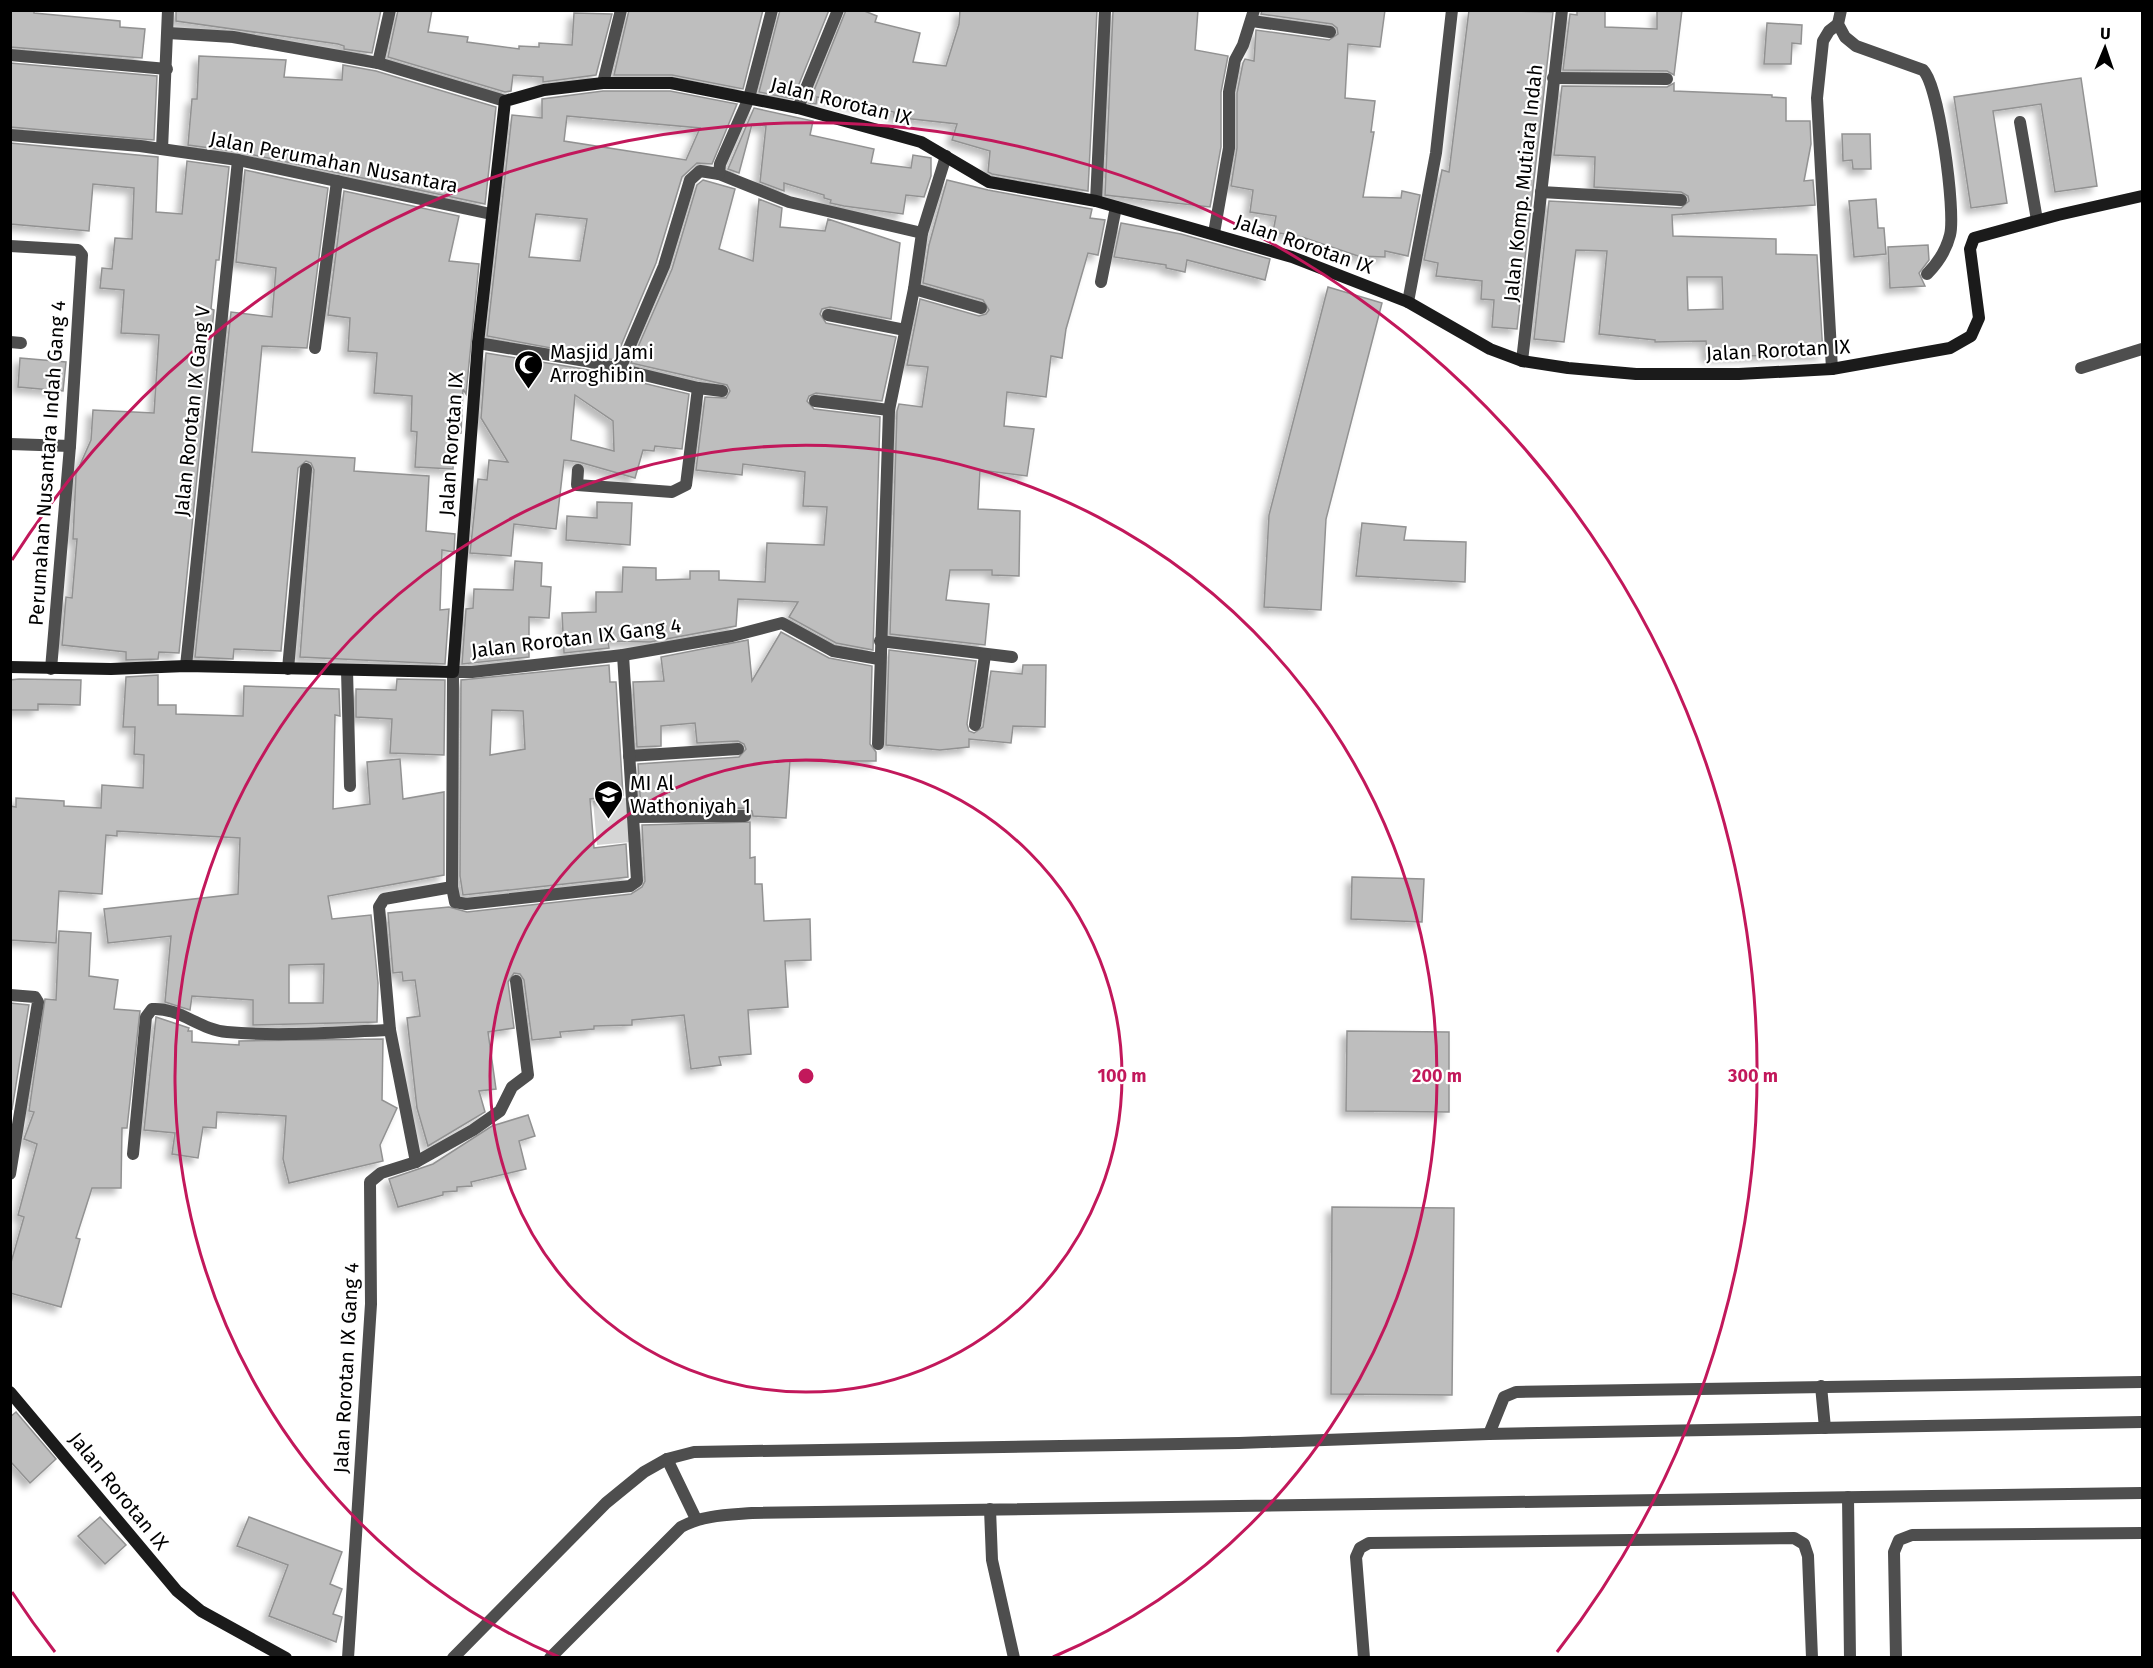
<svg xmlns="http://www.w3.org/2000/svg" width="2153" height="1668" font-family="'Fira Sans',sans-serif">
<defs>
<filter id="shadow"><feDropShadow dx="-5.5" dy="5.5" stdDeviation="3" flood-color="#0004"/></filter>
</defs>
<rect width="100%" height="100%" fill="#fff"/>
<!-- green -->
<path fill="#d5d5d5" d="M627,798L631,842L597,845L593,801Z"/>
<!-- building -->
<g fill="#bebebe" stroke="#929292" stroke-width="1.5" fill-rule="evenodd" filter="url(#shadow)">
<path d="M10,10H34V13L120,21V27L145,29L142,58L10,47Z"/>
<path d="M176,10H381L372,53L344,49V46L338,44L176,21Z"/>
<path d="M398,10H432L428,32L468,37L467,42L519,49V46L539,47V43L572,45L574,13L612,14L596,75L543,82V77L513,75L511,91L505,92L388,57Z"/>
<path d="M629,10H763L743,89L672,75H614Z"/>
<path d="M780,10H829L793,99L759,92Z"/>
<path d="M846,10H862L877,16L875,22L920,33L913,62L946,66L959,24L960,10H1097L1088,191L992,174L988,172L990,151L952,140L957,124L894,117V112L817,97L816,104L809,103Z"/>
<path d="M1147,10H1198L1195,50L1228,56L1221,92V147L1210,207L1105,195L1113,11Z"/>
<path d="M1262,10H1385L1380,47L1348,44L1345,98L1375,101L1371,132H1374L1363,197L1401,198L1402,191L1420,195L1408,256L1385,251V257L1358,256L1302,237L1273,232L1276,216L1250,212L1253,190L1231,186L1237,148V93L1243,63L1245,59L1254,61L1256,30L1329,40L1338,34L1337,28L1332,24L1261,14Z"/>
<path d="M1469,10L1553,12L1517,329L1492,327L1494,300L1481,299L1482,281L1436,276L1438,263L1424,260L1442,170L1449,172Z"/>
<path d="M1577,10H1605V27L1657,29V10H1682L1674,75L1667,71L1563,70L1570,14L1577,15Z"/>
<path d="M1767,23L1802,25L1801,44L1792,43L1791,64H1764Z"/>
<path d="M199,56L286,60L284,77L342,80L343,65L376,71L496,107L485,204L240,152L188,145L192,99H197Z"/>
<path d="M10,63L157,76L154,140L10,127Z"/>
<path d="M2081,78L2097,186L2055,192L2041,104L1993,111L2007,203L1971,208L1954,97Z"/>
<path d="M1674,83V91L1772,95V97L1786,98V121H1810L1811,144L1804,181L1813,180L1815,205L1672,215L1673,236L1776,239V254L1817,255L1823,354L1707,357L1706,341L1655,342V340L1599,334L1607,251L1576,250L1564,342L1534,339L1549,201L1681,208L1689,201L1688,196L1681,192L1594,187L1595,157L1554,155L1562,86L1667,87ZM1687,277H1722L1723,309L1688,310Z"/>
<path d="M603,91H670L737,104L712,164L697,163L682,177L656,263L615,360L487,336L512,115L542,118V99ZM567,116L700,128L686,160L564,141ZM536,214L587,219L580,261L529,257Z"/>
<path d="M754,108L813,121L810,135L874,149L871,163L911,168L913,155L931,158V176L924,197L906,195L903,214L844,206L830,203L831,200L824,198V195L784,183V191L760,182L766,126L752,124L739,173L728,169Z"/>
<path d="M1842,134H1870L1871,169H1853L1852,160L1843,161Z"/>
<path d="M10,143L158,157L156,212L182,214L187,161L229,167L219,260H216L211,309L214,310L179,653L159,652L158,659L126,660V652L62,645L66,597L72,598L77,539H73L76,474L91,440L93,410L154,413L159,335L121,333L124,290L100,288L102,268L112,269L115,238L132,239L134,188L93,184L89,231L10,224Z"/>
<path d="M245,170L328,188L307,348L262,346L252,452L355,458L354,471L429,476L426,531L455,534L454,552L442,550L440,610L449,609L445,664L300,657L314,470L311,463L306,461L298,468L281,651L234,649L233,659L195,657L231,312L272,317L276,268L236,262Z"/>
<path d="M703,180L735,189L719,249L753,261L759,199L782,208L780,227L825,231L828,219L900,243L891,319L830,307L822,309L820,314L826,323L896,337L882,401L816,393L809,396L807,401L814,409L880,417L873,650L836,643L789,617L798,602L738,599L736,626L650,642L608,641L609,648L564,653L562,613L596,612V592H622L623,567L656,568V580L690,579V571H719V580L765,582L767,543L824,545L827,507L803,506L805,472L743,464L742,475L696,470L705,397L726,398L730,391L727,385L631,363L672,269L697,185Z"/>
<path d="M947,180L988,190L1092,209L1090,218L1105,220L1098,255L1088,253L1066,329L1062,358L1051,356L1046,397L1007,392L1004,426L1034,429L1027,476L980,470L978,509L1020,511L1019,576L992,575V570H950L946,600L989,604L985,645L890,634L897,411L899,404L922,407L928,367L907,365L920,299L979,316L986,314L989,310L983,300L923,283L929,245Z"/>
<path d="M344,191L459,216L449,261L479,264L466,394L463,389L461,433H455L453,469L415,467L417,432L411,431L412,396L374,393L377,353L348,351L350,318L328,315Z"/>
<path d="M1876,199L1878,228H1884L1886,254L1854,257L1849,201Z"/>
<path d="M1121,223L1181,234L1270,259L1265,280L1187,260L1185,272L1166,268V265L1114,257Z"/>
<path d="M1928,245L1929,260L1919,273L1925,286L1890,288L1888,247Z"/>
<path d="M1328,287L1382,303L1326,519L1321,610L1264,607L1269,515Z"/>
<path d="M486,353L584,369L689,394L682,449L655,446L654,451L643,450L635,478L579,462L564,460L556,529L514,524L511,556L470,553L478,479L487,480L489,460L508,462L481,418ZM575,395L613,421L614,451L571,440Z"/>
<path d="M20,358L66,362L63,391L18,387Z"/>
<path d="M597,502L632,503L630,545L566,540L567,516L597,518Z"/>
<path d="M1362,523L1406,527L1404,540L1466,542L1465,582L1356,576Z"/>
<path d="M515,561L542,563L541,586L551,587L549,618L529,617V657L462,664L466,609L473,608L474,589L513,590Z"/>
<path d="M781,632L829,658L872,666L870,744L876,752V761H790L786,818L753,816L752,811L745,808L641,809L638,764L739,757L746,749L744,744L738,741L697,743L695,723L661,726V746L637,747L633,682L664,681L661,657L748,640L752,681Z"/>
<path d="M889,650L976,661L967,724L969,731L974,733L983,727L991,671L1022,674L1023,665H1046L1045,727L1013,726L1011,743L969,739V747L940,750L886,745Z"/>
<path d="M609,665L610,682H616L623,795L590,799L594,848L626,844L628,877L463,895L460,876L461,680ZM492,710L523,711L525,749L490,755Z"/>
<path d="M158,675V705H176V714L243,716L244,686L339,689L340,716L335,715L333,809L370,804L367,762L400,759L403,799L444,792V875L328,896L332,919L371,915L378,983L377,1022L253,1025V1000L192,996L190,1010L165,1002L171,936L108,943L104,909L238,894L240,838L117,831V836L106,835L102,894L59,891L56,943L10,940V806L16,807V798L64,801V806L101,808L102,785L143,788L144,755L134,754L135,727H123L126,677ZM324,964L323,1003H289V965Z"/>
<path d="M19,679L81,680L80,705L38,704V710H10V680Z"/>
<path d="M397,679L445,680L444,755L390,753L392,719L356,717V689L396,690Z"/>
<path d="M750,822V858L755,857V884H762L764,921L810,919L811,960L785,961L788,1007L748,1010L751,1054L719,1057L721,1065L691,1069L684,1015L632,1020V1025L594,1026V1029L560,1032L561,1037L532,1040L524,980L520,974L514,973L508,982L514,1028L488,1032L496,1089L479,1091L485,1112L428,1146L417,1108L407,1018L420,1016L415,980L403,981L402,972L393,973L388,913L449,907L467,912L631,894L642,887L645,881L642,825Z"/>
<path d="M1352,877L1424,879L1422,922L1351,919Z"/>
<path d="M59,931L91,933L89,976L118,980L114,1009L140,1011L127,1128H122L121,1188H92L76,1238L80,1239L61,1307L10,1293V1266L24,1217L18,1215L37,1144L24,1139L34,1112L29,1111L45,999L56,1000Z"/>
<path d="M10,1003L29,1005L12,1109L10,1108Z"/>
<path d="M156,1017L189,1028L188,1031H192V1042L239,1045V1041L383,1039L382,1100L397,1108L380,1145L383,1161L289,1183L283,1159L286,1116L217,1112L216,1128L203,1127L198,1158L172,1154L175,1133L144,1130Z"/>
<path d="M1347,1031L1449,1032V1112L1346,1111Z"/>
<path d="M528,1115L535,1136L519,1141L526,1169L471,1182L472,1186L457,1187V1191L443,1192V1195L398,1207L389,1179L433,1164L492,1126Z"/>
<path d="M1332,1207L1454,1208L1452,1395L1331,1394Z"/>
<path d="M16,1412L56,1459L30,1483L10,1461V1417Z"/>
<path d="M100,1517L126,1545L105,1564L78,1536Z"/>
<path d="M249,1517L342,1552L330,1584L342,1589L333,1614L342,1617L336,1642L269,1616L288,1565L237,1546Z"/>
</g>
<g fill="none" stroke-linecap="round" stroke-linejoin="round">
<!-- street -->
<g stroke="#4e4e4e" stroke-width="12">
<path d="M1841,10L1838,24L1845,37L1856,46L1923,70C1939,85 1956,212 1950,235C1946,251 1938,263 1927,274"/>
<path d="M1252,21L1330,32"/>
<path d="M168,33L233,37L378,63L505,101"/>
<path d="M10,55L167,69"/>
<path d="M378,63L390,10"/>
<path d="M1553,78L1667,79"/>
<path d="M603,83L621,10"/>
<path d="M798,108L838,10"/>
<path d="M2020,122L2037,220"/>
<path d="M10,135L140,146L238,160L491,214"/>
<path d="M162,149L168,10"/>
<path d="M719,174L789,202L922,233"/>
<path d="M1541,192L1681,200"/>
<path d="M1096,201L1105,10"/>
<path d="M1214,233L1229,148V92L1235,60L1243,45L1254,10"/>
<path d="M10,246L78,250L82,255L70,446L51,669"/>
<path d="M1101,282L1116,207"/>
<path d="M914,289L981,308"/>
<path d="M1408,302L1436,153L1452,10"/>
<path d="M828,315L905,330"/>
<path d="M10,342L21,343"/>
<path d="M478,343L586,361L698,388L722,391"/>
<path d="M315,348L337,181"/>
<path d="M1522,361L1562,10"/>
<path d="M2081,368L2142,349"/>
<path d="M620,369L664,266L690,180L700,171L719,174L720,164L749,98L772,10"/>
<path d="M1832,369L1817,98L1823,41L1829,31L1838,24"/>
<path d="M815,401L889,410"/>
<path d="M10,444L70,446"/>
<path d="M578,470L577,485L672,492L686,485L698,388"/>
<path d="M880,641L1012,657"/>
<path d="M186,666L238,160"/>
<path d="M288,669L306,469"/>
<path d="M347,670L350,786"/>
<path d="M975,725L985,655"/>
<path d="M878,744L889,410L914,289L922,233L946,156"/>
<path d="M629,756L738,749"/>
<path d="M633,817L745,816"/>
<path d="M452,887L455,902L466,904L630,886L637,881L623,655"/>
<path d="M10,995L35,997L38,1002L10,1174"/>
<path d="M133,1154L146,1017L152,1009C179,1007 200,1030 227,1032C281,1037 336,1032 390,1030"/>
<path d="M416,1162L473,1130L500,1111L512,1087L528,1075L516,981"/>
<path d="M1821,1386L1825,1428"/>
<path d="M1489,1434L1504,1397L1516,1392L2142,1382"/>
<path d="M667,1459L696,1519"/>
<path d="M1848,1497L1850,1658"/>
<path d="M990,1509L992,1560L1014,1658"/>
<path d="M348,1658L371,1304L370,1182L381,1173L416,1162L390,1030L379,907L384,899L452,887L453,672H472L623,655L732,636L782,623L833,651L879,659"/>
<path d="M453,1658L606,1503L644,1472L667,1459L694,1452L1239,1443L1489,1434L2142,1422"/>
<path d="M550,1658L681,1527C703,1515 727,1515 752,1513L2142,1493"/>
<path d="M1364,1658L1356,1557L1360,1548L1369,1543L1794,1538L1804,1544L1808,1556L1812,1658"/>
<path d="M1896,1658L1894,1552L1899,1540L1912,1535L2142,1533"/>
</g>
<!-- secondary -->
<g stroke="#1b1b1b" stroke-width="12">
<path d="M10,667L111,669L186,666L453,672L478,343L505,101L544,90L603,83H671L798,108L921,142L989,182L1096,201L1292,257L1408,302L1490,349L1522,361L1568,368L1636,374H1739L1832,369L1950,348L1971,336L1979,318L1970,249L1974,238L2058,215L2142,196"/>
<path d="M10,1392L177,1591L201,1611L286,1658"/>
</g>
</g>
<!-- distance rings -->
<g fill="none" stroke="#c2185b" stroke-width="3">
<circle cx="806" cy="1076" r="316"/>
<path d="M559 1657A631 631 0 1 1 1053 1657"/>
<path d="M55 1652A947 947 0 0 1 12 1592M12 560A947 947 0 1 1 1557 1652"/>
</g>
<!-- icons -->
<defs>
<symbol id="mosque-pin" viewBox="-11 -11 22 30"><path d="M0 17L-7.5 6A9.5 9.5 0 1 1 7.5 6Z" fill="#000" stroke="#fff"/><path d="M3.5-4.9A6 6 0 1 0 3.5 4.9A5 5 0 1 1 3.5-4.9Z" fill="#fff"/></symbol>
<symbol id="school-pin" viewBox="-11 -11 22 30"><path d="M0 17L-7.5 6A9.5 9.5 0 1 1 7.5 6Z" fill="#000" stroke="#fff"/><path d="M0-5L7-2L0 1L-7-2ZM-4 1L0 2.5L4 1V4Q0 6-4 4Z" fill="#fff"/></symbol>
</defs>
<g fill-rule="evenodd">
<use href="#mosque-pin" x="512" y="348" width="33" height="45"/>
<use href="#school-pin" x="592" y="778" width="33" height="45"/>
</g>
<g text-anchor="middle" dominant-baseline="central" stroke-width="4.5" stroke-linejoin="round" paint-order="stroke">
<!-- street labels -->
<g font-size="20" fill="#000" stroke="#fff">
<text transform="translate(841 101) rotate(14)">Jalan Rorotan IX</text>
<text transform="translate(334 162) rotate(11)">Jalan Perumahan Nusantara</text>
<text transform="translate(1523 183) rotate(-84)">Jalan Komp. Mutiara Indah</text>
<text transform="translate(1304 244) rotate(19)">Jalan Rorotan IX</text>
<text transform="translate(1778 350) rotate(-3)">Jalan Rorotan IX</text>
<text transform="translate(192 411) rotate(-84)">Jalan Rorotan IX Gang V</text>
<text transform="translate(451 444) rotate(-86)">Jalan Rorotan IX</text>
<text transform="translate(47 463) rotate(-86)">Perumahan Nusantara Indah Gang 4</text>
<text transform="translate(576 638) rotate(-7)">Jalan Rorotan IX Gang 4</text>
<text transform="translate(346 1368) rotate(-87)">Jalan Rorotan IX Gang 4</text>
<text transform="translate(119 1491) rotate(51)">Jalan Rorotan IX</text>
</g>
<!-- poi labels -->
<g font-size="20" fill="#000" stroke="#fff" text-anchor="start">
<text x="550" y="352">Masjid Jami<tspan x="550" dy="23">Arroghibin</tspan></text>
<text x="630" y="783">MI Al<tspan x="630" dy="23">Wathoniyah 1</tspan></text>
</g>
</g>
<circle cx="806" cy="1076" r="9" fill="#c2185b" stroke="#fff" stroke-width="3"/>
<g font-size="18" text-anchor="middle" font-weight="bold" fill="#c2185b" stroke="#fff" stroke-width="4.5" stroke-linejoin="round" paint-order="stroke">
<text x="1122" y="1082">100 m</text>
<text x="1437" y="1082">200 m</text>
<text x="1753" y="1082">300 m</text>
</g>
<!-- border -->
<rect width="2153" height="1668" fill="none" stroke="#000000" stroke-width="24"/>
<!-- north arrow -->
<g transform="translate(2105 48) rotate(2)" stroke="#ffffff" stroke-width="4.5" paint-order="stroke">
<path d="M0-4.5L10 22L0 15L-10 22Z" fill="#000000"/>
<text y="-9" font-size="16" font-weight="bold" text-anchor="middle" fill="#000000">U</text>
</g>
</svg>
